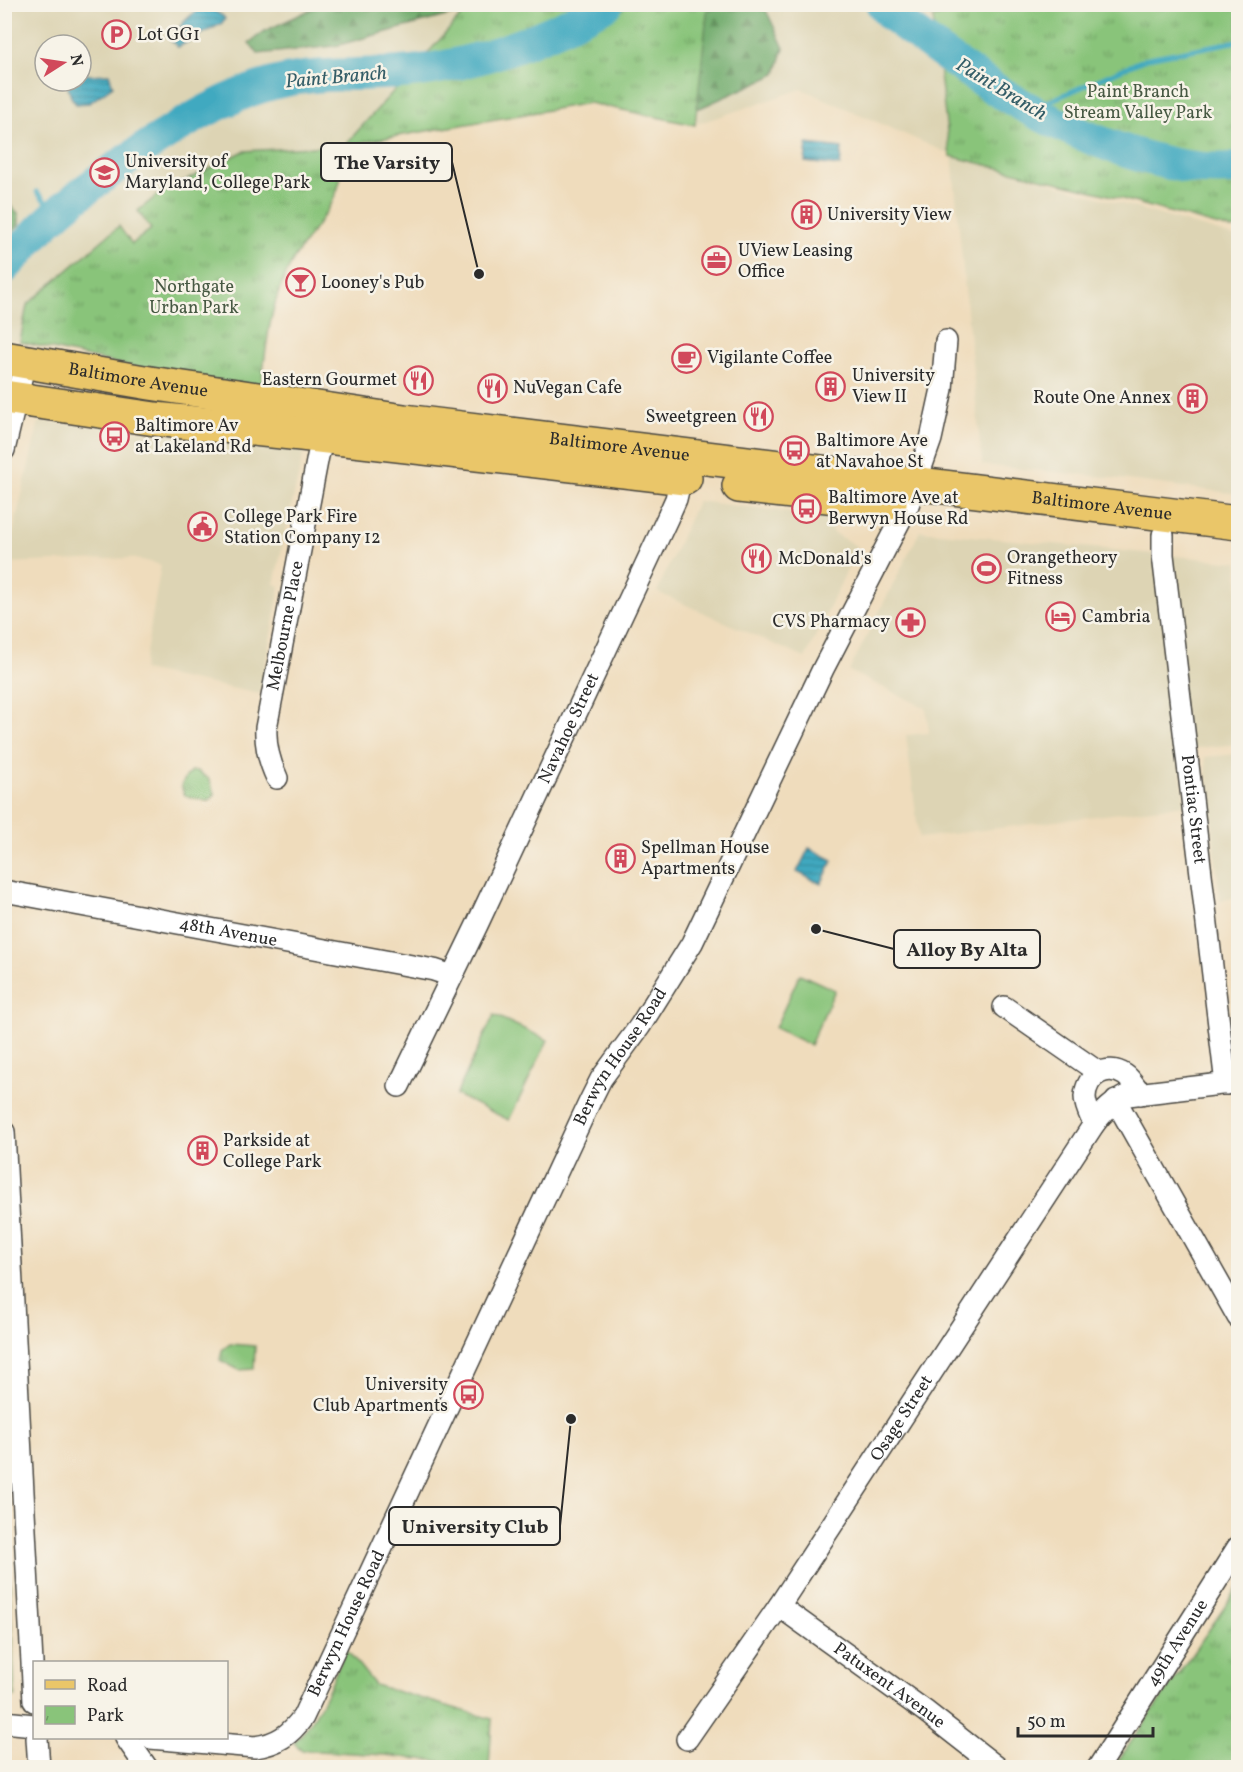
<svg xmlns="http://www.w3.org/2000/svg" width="1243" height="1772" font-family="Vollkorn,serif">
<defs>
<pattern id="forest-firs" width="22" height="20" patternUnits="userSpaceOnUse" patternTransform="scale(1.5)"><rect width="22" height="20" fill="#6eaa6a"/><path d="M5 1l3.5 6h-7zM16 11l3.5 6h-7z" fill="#5b8b57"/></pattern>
<pattern id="park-tufts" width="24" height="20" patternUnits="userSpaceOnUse" patternTransform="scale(1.5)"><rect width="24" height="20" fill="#89c47a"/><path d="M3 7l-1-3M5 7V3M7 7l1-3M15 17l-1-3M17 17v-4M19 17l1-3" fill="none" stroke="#709f64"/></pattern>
<pattern id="water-rules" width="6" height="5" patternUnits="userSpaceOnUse" patternTransform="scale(1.5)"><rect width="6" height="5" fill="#40a9c0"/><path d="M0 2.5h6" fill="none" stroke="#368a9c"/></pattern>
</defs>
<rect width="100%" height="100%" fill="#f7f3e8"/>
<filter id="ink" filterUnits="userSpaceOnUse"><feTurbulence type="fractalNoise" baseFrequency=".0167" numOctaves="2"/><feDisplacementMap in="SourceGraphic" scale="12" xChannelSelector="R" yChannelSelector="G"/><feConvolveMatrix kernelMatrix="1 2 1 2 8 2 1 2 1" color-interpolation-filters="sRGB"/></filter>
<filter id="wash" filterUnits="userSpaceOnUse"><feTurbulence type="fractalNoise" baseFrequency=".008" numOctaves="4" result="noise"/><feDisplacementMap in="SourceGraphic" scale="24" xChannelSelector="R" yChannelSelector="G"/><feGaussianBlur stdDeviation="1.35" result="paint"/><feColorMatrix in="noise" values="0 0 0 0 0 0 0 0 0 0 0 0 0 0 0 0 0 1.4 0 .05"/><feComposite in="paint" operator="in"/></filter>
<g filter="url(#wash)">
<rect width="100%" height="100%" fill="#efdcbc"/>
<!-- built -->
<g fill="#ddd4b4" fill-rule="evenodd">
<path d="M5,5H473L348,143L246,151L162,193L154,227L135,243L121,226L95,246L22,341L5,339ZM45,45H81V81H45Z"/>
<path d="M710,5H980L936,17L952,155L1233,236L1238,235V494L1105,477L982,465L952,155L802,89L697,124Z"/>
<path d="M39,421L305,446L274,584L280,586L260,694L143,670L161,565L133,558L6,563Z"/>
<path d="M697,501L833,518L832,532L858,547L805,658L657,592Z"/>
<path d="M920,531L1238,562V744L1178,750L1185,805L919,838L906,735L929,733L926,708L849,671Z"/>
<path d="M1238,754V898L1220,900L1205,757Z"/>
</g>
<!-- forest -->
<g fill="url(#forest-firs)" stroke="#4c6a4a" stroke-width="1.5">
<path d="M741,4L751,5L766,10L784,48L776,74L700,108L659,114L680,14Z"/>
<path d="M320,5H475L457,13L335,46L258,54L249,43L265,31Z"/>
<path d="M5,204L10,205L19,214V225L5,239Z"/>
</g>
<!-- park -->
<g fill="url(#park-tufts)" stroke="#5a7852" stroke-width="1.5">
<path d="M981,4L1238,5V228L1230,229L1101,193L950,156L933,18Z"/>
<path d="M471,5H708L695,125L589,103L345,145C341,163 343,181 334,198C321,225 299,245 287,272C269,308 266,349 261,388L143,369L20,342L27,305L119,226L132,244L151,229L138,211L159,194L244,151L345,145Z"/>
<path d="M192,771H197L209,779L215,794L208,801L185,796L181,786L186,777Z"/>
<path d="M230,1344L255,1346L254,1369L239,1370L220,1360L222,1350Z"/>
<path d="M5,1484L15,1697L4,1696Z"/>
<path d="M1238,1588V1767L1115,1768V1765Z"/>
<path d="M346,1649L375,1685L492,1719L489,1767L385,1755L302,1750L294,1743C319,1717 332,1681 346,1649Z"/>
</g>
<!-- garden -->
<g fill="#89c47a" stroke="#5a7852" stroke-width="1.5">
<path d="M800,974L835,990L810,1045L775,1028Z"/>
<path d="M494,1015L548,1040L509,1120L456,1095Z"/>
</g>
<!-- water -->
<g fill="url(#water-rules)" stroke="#366a76" stroke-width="1.5">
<path d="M207,7L223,16L225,19L221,24L178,47L170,40C179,27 191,11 207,7Z"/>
<path d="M81,72L89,75L109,74L113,86L89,103L76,104L71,97L66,81H81Z"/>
<path d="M807,144L842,148L840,166L805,162Z"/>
<path d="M42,228L5,291V261Z"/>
<path d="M809,848L833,860L821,884L797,872Z"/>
</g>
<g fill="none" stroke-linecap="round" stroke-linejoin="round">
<!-- stream -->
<g stroke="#40a9c0" stroke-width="5">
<path d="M1029,110L1148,58L1238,41"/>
<path d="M37,192L57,214"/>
</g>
<!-- river -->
<g stroke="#40a9c0" stroke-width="33">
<path d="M882,4L891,15C969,75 1036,122 1131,153C1166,164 1201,172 1238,168"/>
<path d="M4,268C17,255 28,241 41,228C71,199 107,173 142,150C184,122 229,94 279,82C321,72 364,76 406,72C477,66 545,38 607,4"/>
</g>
</g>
</g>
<g filter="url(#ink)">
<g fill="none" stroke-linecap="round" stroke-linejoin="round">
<defs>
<g id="minor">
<path d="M4,450L25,362"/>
<path id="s1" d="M1163,535V555L1226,1084"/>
<path id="s2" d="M277,778C269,761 265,746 266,728L318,456L324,437"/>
<path id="s3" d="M4,891L434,970L452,976"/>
<path d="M1004,1007L1098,1072"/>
<path id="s4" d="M399,1086L477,925L667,519L676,499L681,478"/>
<path d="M1116,1101L1238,1317"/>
<path d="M1094,1124C1090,1115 1085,1106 1085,1097C1086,1075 1107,1063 1125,1075C1131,1079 1136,1088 1141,1094"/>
<path d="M4,1132L34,1701"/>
<path id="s5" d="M779,1606L925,1711L998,1768"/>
<path d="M4,1722L34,1725"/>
<path d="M37,1738L39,1768"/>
<path d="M126,1738L147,1768"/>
<path id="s6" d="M150,1738L255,1747C277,1744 290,1735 303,1717L590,1101L601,1079L640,1026L692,943L823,669L908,505L931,439L942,389L946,341"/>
<path id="s7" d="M687,1739L779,1606L1094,1124C1104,1111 1113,1102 1128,1095L1238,1082"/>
<path id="s8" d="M1098,1768L1238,1547"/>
</g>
<g id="primary">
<path id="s9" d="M4,358L150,383L404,421L1238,523"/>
<path d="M4,397L155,419L301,434L685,478"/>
<path d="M739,486L890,503"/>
</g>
</defs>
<!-- minor casing -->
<use href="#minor" stroke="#484641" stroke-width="24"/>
<!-- primary casing -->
<use href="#primary" stroke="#484641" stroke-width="36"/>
<!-- minor -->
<use href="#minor" stroke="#fff" stroke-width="21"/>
<!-- primary -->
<use href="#primary" stroke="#eac669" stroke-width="33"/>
</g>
</g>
<!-- icons -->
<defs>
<symbol id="parking-ring" viewBox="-11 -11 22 22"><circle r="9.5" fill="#f7f3e8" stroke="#d1495b" stroke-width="1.5"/><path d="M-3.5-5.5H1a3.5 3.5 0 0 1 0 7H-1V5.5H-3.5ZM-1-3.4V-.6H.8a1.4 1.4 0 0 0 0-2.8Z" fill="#d1495b"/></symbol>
<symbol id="university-ring" viewBox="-11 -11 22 22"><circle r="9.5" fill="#f7f3e8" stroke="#d1495b" stroke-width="1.5"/><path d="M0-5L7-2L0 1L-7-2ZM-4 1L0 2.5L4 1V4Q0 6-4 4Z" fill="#d1495b"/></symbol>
<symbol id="building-ring" viewBox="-11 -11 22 22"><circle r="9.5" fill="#f7f3e8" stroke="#d1495b" stroke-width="1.5"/><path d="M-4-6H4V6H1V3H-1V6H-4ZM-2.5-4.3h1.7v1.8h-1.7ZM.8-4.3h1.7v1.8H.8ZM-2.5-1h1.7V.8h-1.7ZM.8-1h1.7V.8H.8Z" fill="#d1495b"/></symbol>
<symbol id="office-ring" viewBox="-11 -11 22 22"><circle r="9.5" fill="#f7f3e8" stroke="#d1495b" stroke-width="1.5"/><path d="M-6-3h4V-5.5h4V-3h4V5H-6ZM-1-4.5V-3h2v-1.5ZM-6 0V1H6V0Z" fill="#d1495b"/></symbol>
<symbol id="bar-ring" viewBox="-11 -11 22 22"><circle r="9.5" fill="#f7f3e8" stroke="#d1495b" stroke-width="1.5"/><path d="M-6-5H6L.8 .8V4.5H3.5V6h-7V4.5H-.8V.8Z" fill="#d1495b"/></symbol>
<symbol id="cafe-ring" viewBox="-11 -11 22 22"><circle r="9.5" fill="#f7f3e8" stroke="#d1495b" stroke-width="1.5"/><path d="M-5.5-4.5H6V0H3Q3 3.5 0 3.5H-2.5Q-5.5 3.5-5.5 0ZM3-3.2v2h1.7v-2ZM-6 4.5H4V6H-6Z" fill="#d1495b"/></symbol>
<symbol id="restaurant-ring" viewBox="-11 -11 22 22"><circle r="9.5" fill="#f7f3e8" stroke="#d1495b" stroke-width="1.5"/><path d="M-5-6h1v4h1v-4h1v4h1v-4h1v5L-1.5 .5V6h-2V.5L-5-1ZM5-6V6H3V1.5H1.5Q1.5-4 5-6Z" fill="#d1495b"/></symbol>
<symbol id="bus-ring" viewBox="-11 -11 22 22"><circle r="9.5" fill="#f7f3e8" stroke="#d1495b" stroke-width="1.5"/><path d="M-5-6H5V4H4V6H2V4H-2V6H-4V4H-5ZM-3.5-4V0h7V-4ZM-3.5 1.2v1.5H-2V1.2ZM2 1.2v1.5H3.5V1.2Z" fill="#d1495b"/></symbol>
<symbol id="civic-ring" viewBox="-11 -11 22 22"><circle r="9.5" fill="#f7f3e8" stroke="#d1495b" stroke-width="1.5"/><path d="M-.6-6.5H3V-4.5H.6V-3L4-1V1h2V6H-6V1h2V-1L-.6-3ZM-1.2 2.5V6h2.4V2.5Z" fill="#d1495b"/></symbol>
<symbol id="stadium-ring" viewBox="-11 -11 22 22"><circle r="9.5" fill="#f7f3e8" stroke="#d1495b" stroke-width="1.5"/><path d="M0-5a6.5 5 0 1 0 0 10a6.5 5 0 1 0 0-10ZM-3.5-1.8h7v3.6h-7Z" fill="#d1495b"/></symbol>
<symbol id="hotel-ring" viewBox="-11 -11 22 22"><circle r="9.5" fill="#f7f3e8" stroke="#d1495b" stroke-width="1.5"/><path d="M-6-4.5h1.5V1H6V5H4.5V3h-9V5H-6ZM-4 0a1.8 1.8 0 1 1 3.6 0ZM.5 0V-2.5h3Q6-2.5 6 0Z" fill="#d1495b"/></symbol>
<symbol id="pharmacy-ring" viewBox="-11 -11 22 22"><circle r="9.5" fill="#f7f3e8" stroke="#d1495b" stroke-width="1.5"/><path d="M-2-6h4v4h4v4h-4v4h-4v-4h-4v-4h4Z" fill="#d1495b"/></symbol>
</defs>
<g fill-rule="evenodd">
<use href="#parking-ring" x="100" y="18" width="33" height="33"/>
<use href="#university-ring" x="88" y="156" width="33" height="33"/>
<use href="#building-ring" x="790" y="198" width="33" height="33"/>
<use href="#office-ring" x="700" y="244" width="33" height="33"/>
<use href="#bar-ring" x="284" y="266" width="33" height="33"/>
<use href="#cafe-ring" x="670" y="342" width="33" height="33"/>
<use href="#restaurant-ring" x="402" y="364" width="33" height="33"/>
<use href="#building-ring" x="814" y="370" width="33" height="33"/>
<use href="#restaurant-ring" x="476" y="372" width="33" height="33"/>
<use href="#building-ring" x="1176" y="382" width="33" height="33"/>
<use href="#restaurant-ring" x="742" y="400" width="33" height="33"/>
<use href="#bus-ring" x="98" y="420" width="33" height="33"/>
<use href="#bus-ring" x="778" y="434" width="33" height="33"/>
<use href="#bus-ring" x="790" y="492" width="33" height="33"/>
<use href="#civic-ring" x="186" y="510" width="33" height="33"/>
<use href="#restaurant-ring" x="740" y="542" width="33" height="33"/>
<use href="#stadium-ring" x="970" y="552" width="33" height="33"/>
<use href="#hotel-ring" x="1044" y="600" width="33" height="33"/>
<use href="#pharmacy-ring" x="894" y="606" width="33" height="33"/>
<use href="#building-ring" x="604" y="842" width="33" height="33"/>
<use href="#building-ring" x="186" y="1134" width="33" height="33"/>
<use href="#bus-ring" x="452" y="1378" width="33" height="33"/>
</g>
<g text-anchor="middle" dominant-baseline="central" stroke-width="5" stroke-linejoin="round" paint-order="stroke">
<!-- poi labels -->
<g font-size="18" fill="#2b2b2b" stroke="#f7f3e8" text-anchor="start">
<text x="137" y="35">Lot GG1</text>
<text x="125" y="162">University of<tspan x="125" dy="21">Maryland, College Park</tspan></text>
<text x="827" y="215">University View</text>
<text x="738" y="251">UView Leasing<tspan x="738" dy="21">Office</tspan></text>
<text x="321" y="283">Looney's Pub</text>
<text x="707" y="358">Vigilante Coffee</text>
<text x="852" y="376">University<tspan x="852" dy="21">View II</tspan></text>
<text x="397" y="380" text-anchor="end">Eastern Gourmet</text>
<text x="513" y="388">NuVegan Cafe</text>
<text x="1171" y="398" text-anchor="end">Route One Annex</text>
<text x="737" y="417" text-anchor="end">Sweetgreen</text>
<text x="135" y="426">Baltimore Av<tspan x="135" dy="21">at Lakeland Rd</tspan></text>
<text x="816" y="441">Baltimore Ave<tspan x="816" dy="21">at Navahoe St</tspan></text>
<text x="828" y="498">Baltimore Ave at<tspan x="828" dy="21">Berwyn House Rd</tspan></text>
<text x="224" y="517">College Park Fire<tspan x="224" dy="21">Station Company 12</tspan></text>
<text x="1007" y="558">Orangetheory<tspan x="1007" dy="21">Fitness</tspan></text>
<text x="778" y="559">McDonald's</text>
<text x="1082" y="617">Cambria</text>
<text x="890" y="622" text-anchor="end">CVS Pharmacy</text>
<text x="641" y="848">Spellman House<tspan x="641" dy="21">Apartments</tspan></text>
<text x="223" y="1141">Parkside at<tspan x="223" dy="21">College Park</tspan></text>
<text x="448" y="1385" text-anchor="end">University<tspan x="448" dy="21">Club Apartments</tspan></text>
</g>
<!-- park labels -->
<g font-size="18" fill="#475943" stroke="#f7f3e8">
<text x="1138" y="92">Paint Branch<tspan x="1138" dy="21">Stream Valley Park</tspan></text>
<text x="194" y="287">Northgate<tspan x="194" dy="21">Urban Park</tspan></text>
</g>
<!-- street labels -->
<g font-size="18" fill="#2b2b2b" stroke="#f7f3e8">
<text stroke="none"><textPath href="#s9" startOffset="136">Baltimore Avenue</textPath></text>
<text stroke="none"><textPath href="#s9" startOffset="622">Baltimore Avenue</textPath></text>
<text stroke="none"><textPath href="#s9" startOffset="1108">Baltimore Avenue</textPath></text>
<text stroke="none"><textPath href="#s2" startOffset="156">Melbourne Place</textPath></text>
<text stroke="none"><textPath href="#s4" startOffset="396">Navahoe Street</textPath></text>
<text stroke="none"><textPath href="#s1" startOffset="276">Pontiac Street</textPath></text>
<text stroke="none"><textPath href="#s3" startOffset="228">48th Avenue</textPath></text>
<text stroke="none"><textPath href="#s6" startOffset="897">Berwyn House Road</textPath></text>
<text stroke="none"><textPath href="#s7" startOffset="386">Osage Street</textPath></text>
<text stroke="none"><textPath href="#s6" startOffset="267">Berwyn House Road</textPath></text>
<text stroke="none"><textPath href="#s8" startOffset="148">49th Avenue</textPath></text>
<text stroke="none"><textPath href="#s5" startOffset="136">Patuxent Avenue</textPath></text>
</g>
<!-- water labels -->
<g font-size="20" font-style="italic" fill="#335d67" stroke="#f7f3e8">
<text transform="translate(336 78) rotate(-5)">Paint Branch</text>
<text transform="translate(1001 90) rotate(31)">Paint Branch</text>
</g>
</g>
<!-- callouts -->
<path fill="none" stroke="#2b2b2b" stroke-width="2" d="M479 274L452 162M816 929L894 949M571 1419L560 1526"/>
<g fill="#2b2b2b" stroke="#f7f3e8" stroke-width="2">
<circle cx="479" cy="274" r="6"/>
<circle cx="816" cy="929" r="6"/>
<circle cx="571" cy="1419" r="6"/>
</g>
<g fill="#f7f3e8" stroke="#2b2b2b" stroke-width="2">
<rect x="321" y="143" width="131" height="38" rx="6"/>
<rect x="894" y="930" width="146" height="38" rx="6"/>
<rect x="389" y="1507" width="171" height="38" rx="6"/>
</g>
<g font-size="20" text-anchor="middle" font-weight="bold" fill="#2b2b2b">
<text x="387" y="169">The Varsity</text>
<text x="967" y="956">Alloy By Alta</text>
<text x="475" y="1533">University Club</text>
</g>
<!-- margin -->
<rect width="1243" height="1772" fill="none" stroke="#f7f3e8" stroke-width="24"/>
<!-- legend -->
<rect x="33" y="1661" width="195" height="78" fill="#f7f3e8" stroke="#a5a39c" stroke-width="1.5"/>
<rect x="45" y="1680" width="30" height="9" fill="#eac669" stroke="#a5a39c" stroke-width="1.5"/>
<text x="87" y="1691" font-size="18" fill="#2b2b2b">Road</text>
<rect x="45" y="1706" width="30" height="18" fill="url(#park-tufts)" stroke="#a5a39c" stroke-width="1.5"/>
<text x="87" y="1721" font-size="18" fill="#2b2b2b">Park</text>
<!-- north arrow -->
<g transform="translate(63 63) rotate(78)"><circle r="28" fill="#f7f3e8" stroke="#a5a39c" stroke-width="1.5"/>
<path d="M0-4.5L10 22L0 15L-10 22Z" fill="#d1495b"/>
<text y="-9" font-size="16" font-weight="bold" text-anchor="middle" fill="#2b2b2b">N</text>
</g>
<!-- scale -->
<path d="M1018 1727v9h135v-9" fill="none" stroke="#2b2b2b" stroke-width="3"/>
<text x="1027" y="1727" font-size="18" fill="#2b2b2b" stroke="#f7f3e8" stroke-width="4.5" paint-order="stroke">50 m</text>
</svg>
